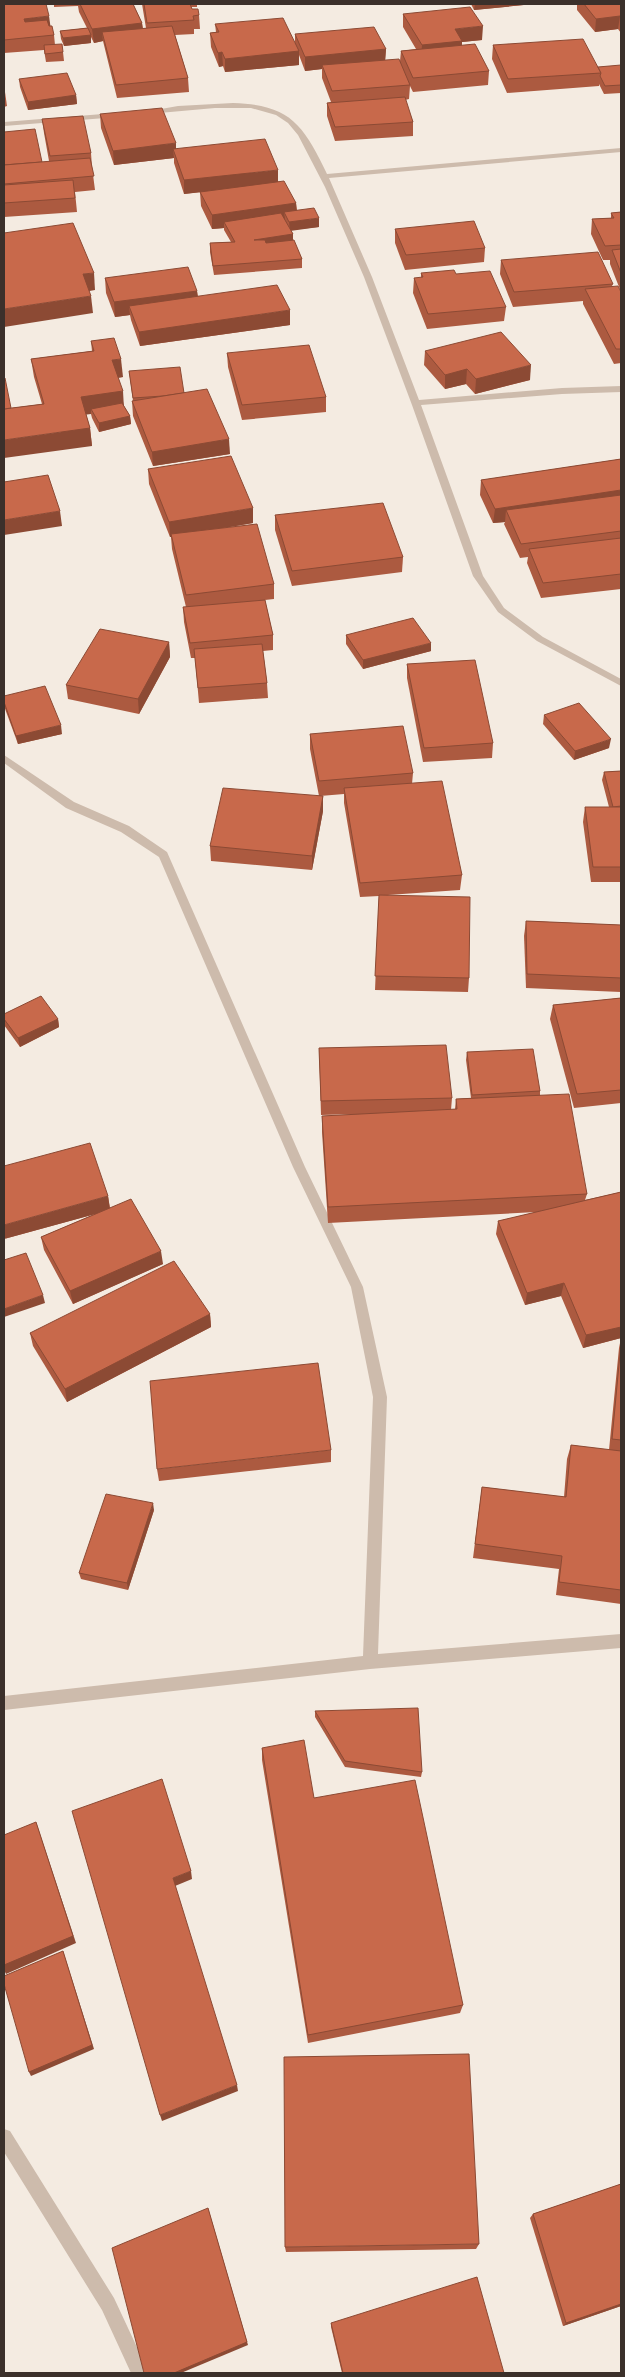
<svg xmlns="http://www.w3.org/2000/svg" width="625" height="2377" font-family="'Sofia Sans Condensed',sans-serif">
<rect width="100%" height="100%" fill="#f4ebe1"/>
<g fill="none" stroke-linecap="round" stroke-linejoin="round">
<!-- minor -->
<g fill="#cdbbac" fill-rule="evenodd">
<path d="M233,103C290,105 303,124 327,174L621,148V152L329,178L372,277L419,400L562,388L621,386V392L562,394L421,405L483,576L504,608L543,637L621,679V686L537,641L498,612L473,576L412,405L364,277L325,187L298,135L288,123L276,115L251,108H215L148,114L144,112L178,106Z"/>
<path d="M115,113H118V117L4,126V122Z"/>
<path d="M4,755L74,802L129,826L167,852L305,1167L363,1287L387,1397L378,1654L621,1634V1648L370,1669L4,1710V1696L363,1656L373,1397L351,1287L293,1167L159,857L121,832L66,808L4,763Z"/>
<path d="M4,2129L10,2131L114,2298L149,2373H131L102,2310L4,2152Z"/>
</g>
</g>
<!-- wall -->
<g fill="#ac5a40">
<path d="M4,4L50,26L54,35L55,45L63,52L64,61L46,62L44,50L4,53Z"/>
<path d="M54,4H133L142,23L143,28H146L142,4H197V7H191L192,9L199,15L200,29H194V34L175,35L188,78L189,92L117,98L103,41L94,43L91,37V43L64,46L61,39L60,31L87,28L79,12L78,6L54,7Z"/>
<path d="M471,4H534L474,10Z"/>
<path d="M577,4H621V33L618,29L595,32L577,10Z"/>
<path d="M403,14L482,40L462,42V46L489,71L488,85L413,92L410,86L409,99L405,100L413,122V136L335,141L327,116V103L331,102L322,78V69L305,71L299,55V65L225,72L223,66L219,67L211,47L210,33L216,32L215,24L295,45V34L386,49L385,60L400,61L401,51L416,49L403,27Z"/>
<path d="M493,45L598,67L621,66V93L604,94L599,84V86L507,93L492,59Z"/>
<path d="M19,79L76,95L77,104L28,110L20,87Z"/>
<path d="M4,85L7,106L4,107Z"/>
<path d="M100,114L176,149L278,181L296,203L297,210L319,227L291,230L293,234V240L302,259V268L214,275L210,252V243L231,242L224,230V228L212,229L201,206L200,192L184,194L174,163V158L114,165L101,128Z"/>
<path d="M42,119L91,153L92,167L95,190L75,192L77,212L4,217V132L42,162L49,161L44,133Z"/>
<path d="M621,212V363L614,364L583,304V301L513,307L500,274L501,260L613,284L612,286L621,292L610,264V260H603L591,234L592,219L611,218V213Z"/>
<path d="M395,229L485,248L484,262L405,270L395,243Z"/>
<path d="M421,273L456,274L506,307L504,321L427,329L413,293L414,278H421Z"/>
<path d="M105,278L197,291L198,296L290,325L140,346L131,320L130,315L115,317L106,293Z"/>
<path d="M91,341L123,377L118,378L124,406L130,416L131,424L99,432L92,418L91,414H86L90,428L92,446L11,408L42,404L34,377L31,359L92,351Z"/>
<path d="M425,351L530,380L475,394L466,384L445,389L424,365Z"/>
<path d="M227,353L326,397V412L242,420L228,367Z"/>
<path d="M129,371L184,393L230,454L153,466L133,416L132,401H133Z"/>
<path d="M621,459V589L541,598L527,563L528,557L520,558L504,524L505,522L493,523L480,495L481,480Z"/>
<path d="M148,469L253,523L218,529L274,584V599L265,600L273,635V650L263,651L267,683L268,698L199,703L195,658H191L184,622L183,607H186L172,549L171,537H170L149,484Z"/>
<path d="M275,515L403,557L402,572L292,586L275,530Z"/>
<path d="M346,635L431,651L363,669L346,644Z"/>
<path d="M169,642L170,657L139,714L68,699L66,685Z"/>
<path d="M407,664L493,743L492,758L423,762L407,678Z"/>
<path d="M4,696L62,734L18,744L4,706Z"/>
<path d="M544,715L609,748L574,760L543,724Z"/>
<path d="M310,734L413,773L412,784L462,875L460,890L388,895L469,978L468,992L375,990L379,896L360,897L344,803V794L320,796H323V811L312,870L211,861L210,846L319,796L310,749Z"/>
<path d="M621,771V882H591L583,822L585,807H609L602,780L604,772Z"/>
<path d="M526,921L621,925V992L526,988L524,936Z"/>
<path d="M621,998V1103L574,1108L550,1019L553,1005Z"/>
<path d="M4,1014L58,1019L59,1027L20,1047L4,1025Z"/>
<path d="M319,1048L452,1098L451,1110L455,1109L456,1099L471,1098L466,1060L467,1052L540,1091V1095L587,1194L585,1200L621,1192V1604L556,1595L559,1569L473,1558L482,1487L564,1497L567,1459L571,1445L609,1450L619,1348L621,1338L583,1348L561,1296L525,1305L496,1234L498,1221L536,1212L328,1223L322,1132V1116L357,1114L321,1115Z"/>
<path d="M108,1196L110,1208L163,1264L73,1304L44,1250L41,1237L95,1214L4,1239Z"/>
<path d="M210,1314L211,1327L67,1402L33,1346L30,1333Z"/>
<path d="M331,1450V1462L159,1481L157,1469Z"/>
<path d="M154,1510L128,1590L81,1579L79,1573Z"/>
<path d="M315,1711L422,1772L421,1777L345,1767L315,1717Z"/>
<path d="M262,1748L314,1798L463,2005L460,2013L308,2043L262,1760Z"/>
<path d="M621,2184V2306L563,2326L530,2218L533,2214Z"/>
<path d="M479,2244L476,2249L286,2252L285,2247Z"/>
<path d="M331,2323L504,2373H342L331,2327Z"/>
</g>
<!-- shaded-wall -->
<g fill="#8c4a34">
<path d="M475,4H534L474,10Z"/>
<path d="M49,16L51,30L25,32L24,19Z"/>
<path d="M620,16L618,29L595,32L596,19Z"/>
<path d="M142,23L143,36L102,32L103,41L94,43L92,29Z"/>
<path d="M483,26L482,40L462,42L461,54L421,58L422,45L455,29Z"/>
<path d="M91,35V43L64,46L63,38Z"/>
<path d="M386,49L385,63L322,65V69L305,71V57Z"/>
<path d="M299,51V65L225,72V59Z"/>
<path d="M222,52L223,66L219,67L218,53Z"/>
<path d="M76,95L77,104L28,110V102Z"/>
<path d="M176,143V158L173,149L174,158L114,165L113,151Z"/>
<path d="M278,170V184L184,194V180Z"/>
<path d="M296,203L297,218L284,212L285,219L224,222V228L212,229V215Z"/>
<path d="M319,218V227L290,231L289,222Z"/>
<path d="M293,234V242L255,249L254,240Z"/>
<path d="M94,273L95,290L84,292L83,274Z"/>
<path d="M197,291L198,306H129L130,315L115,317L114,302Z"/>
<path d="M91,296L93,313L4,327V309Z"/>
<path d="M290,310V325L140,346L139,332Z"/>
<path d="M121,359L123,377L114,378L112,360Z"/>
<path d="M531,365L530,380L475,394L476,379Z"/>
<path d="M467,369L466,384L445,389V375Z"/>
<path d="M123,391L124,409H91V414L83,415L81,397Z"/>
<path d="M130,416L131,424L99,432V423Z"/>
<path d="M90,428L92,446L4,458V440Z"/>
<path d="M229,439L230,454L153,466L152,452Z"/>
<path d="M621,490V504L506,510L505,522L493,523L495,509Z"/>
<path d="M253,508V523L171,537V534V537H170L169,522Z"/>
<path d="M60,511L62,526L4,535V520Z"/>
<path d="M169,642L170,657L139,714L138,699Z"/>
<path d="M431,643V651L363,669V660Z"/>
<path d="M61,725L62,734L18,744L16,736Z"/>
<path d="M611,739L609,748L574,760L575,751Z"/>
<path d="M323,796V811L312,870V856Z"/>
<path d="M58,1019L59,1027L20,1047L18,1038Z"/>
<path d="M108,1196L110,1210L4,1239V1225Z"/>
<path d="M161,1251L163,1264L73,1304L70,1291Z"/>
<path d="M564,1283L561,1296L525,1305L527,1293Z"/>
<path d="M43,1295L45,1303L4,1317V1309Z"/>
<path d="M210,1314L211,1327L67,1402L65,1389Z"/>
<path d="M621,1327V1338L583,1348L586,1335Z"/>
<path d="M153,1503L154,1510L128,1590L127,1583Z"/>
<path d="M36,1822L76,1943L6,1974L4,1970V1965Z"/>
<path d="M191,1871L192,1879L175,1886L173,1878Z"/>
<path d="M63,1951L94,2049L31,2076L29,2072Z"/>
<path d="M237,2085L238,2091L162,2121L160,2115Z"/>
<path d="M208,2208L248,2345L181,2373H174Z"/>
<path d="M621,2304V2306L563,2326L566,2323Z"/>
</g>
<!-- building -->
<g fill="#c8694b" stroke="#8c4a34">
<path d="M4,4H46L49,16L24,19L25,22L47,20L49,26H52L54,35L4,40Z"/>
<path d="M80,4H133L142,23L92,29Z"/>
<path d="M144,4H190L192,9H198L199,15L193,16L194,20L147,23Z"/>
<path d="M584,4H621V18L620,16L596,19Z"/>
<path d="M470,7L483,26L455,29L462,41L422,45L403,14Z"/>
<path d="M283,18L299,51L225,59L222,52L218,53L210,33L219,32L215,24Z"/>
<path d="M172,26L188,78L116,85L102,32Z"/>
<path d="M374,27L386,49L305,57L295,34Z"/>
<path d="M88,28L91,35L63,38L60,31Z"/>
<path d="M583,39L601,73L508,79L493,45Z"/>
<path d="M62,44L63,52L45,54L44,45Z"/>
<path d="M475,44L489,71L413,78L401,51Z"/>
<path d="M399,59L410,85L332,91L322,65Z"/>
<path d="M621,65V85L605,86L600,76L601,73L598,67Z"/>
<path d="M67,73L76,95L28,102L19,79Z"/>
<path d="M405,97L413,122L335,127L327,103Z"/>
<path d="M162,108L176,143L113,151L100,114Z"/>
<path d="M83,116L91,153L50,156L42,119Z"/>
<path d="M35,129L42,162L4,165V132Z"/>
<path d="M265,139L278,170L184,180L173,149Z"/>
<path d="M90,158L94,176L4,184V165Z"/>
<path d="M73,180L75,198L4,203V185Z"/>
<path d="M284,181L296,203L212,215L200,192Z"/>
<path d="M314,208L319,218L289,222L284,212Z"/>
<path d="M621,212V245L605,246L592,219L614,218L611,213Z"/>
<path d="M281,213L293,234L254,240H265L266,243L294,240L302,259L213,266L210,243L235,242L224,222Z"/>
<path d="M474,221L485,248L406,255L395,229Z"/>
<path d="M73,223L94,273L83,274L91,296L4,309V233Z"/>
<path d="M621,249V273L612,250Z"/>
<path d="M598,252L613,284L514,292L501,260Z"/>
<path d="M188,267L197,291L114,302L105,278Z"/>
<path d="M454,270L456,274L490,271L506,307L428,314L414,278L423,277L421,273Z"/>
<path d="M277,285L290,310L139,332L129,306Z"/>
<path d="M618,286L621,292V349H616L585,289Z"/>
<path d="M501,332L531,365L476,379L467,369L445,375L425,351Z"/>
<path d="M114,338L121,359L112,360L123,391L81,397L90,428L4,440V409L44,404L31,359L94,351L91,341Z"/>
<path d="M309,345L326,397L242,405L227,353Z"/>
<path d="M180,367L184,393L163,396L133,398L129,371Z"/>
<path d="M4,378H5L11,408L4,409Z"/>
<path d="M207,389L229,439L152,452L132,401Z"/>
<path d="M122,403L130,416L99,423L91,409Z"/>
<path d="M231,456L253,508L169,522L148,469Z"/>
<path d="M621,459V490L495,509L481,480Z"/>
<path d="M48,475L60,511L4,520V482Z"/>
<path d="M621,495V531L521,544L506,510Z"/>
<path d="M383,503L403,557L292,571L275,515Z"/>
<path d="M257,524L274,584L186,595L171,534Z"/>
<path d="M621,538V574L543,583L529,549Z"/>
<path d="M265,600L273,635L190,643L183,607Z"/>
<path d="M413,618L431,643L363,660L346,635Z"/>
<path d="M100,629L169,642L138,699L66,685Z"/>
<path d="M262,644L267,683L198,688L194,649Z"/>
<path d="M475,660L493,743L424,748L407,664Z"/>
<path d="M45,686L61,725L16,736L4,702V696Z"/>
<path d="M579,703L611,739L575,751L544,715Z"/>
<path d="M403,726L413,773L319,781L310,734Z"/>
<path d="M621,771V806L613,807L604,772Z"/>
<path d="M442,781L462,875L360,883L344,788Z"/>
<path d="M223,788L323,796L312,856L210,846Z"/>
<path d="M585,807H621V867H593Z"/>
<path d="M379,895L470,897L469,978L375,976Z"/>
<path d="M526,921L621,925V978L527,974Z"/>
<path d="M41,996L58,1019L18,1038L4,1019V1014Z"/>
<path d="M621,998V1090L577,1094L553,1005Z"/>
<path d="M446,1045L452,1098L321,1101L319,1048Z"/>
<path d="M533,1049L540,1091L472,1095L467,1052Z"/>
<path d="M569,1094L587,1194L328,1207L322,1116L457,1109L456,1099Z"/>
<path d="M90,1143L108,1196L4,1225V1166Z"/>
<path d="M621,1192V1327L586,1335L564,1283L527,1293L498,1221Z"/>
<path d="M131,1199L161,1251L70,1291L41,1237Z"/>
<path d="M26,1253L43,1295L4,1309V1260Z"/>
<path d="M174,1261L210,1314L65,1389L30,1333Z"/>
<path d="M621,1343V1440L612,1439Z"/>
<path d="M318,1363L331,1450L157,1469L150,1381Z"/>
<path d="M571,1445L621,1451V1590L559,1582L562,1556L475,1544L482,1487L566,1497Z"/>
<path d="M106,1494L153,1503L127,1583L79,1573Z"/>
<path d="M418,1708L422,1772L345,1761L315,1711Z"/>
<path d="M304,1740L314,1798L415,1780L463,2005L308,2035L262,1748Z"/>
<path d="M162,1779L191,1871L173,1878L237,2085L160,2115L72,1811Z"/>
<path d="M36,1822L73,1936L4,1965V1835Z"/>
<path d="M63,1951L92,2045L29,2072L4,1984V1976Z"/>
<path d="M469,2054L479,2244L285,2247L284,2057Z"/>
<path d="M621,2184V2304L566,2323L533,2214Z"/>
<path d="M208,2208L247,2342L174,2373H144L112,2248Z"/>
<path d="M477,2277L504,2373H343L331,2323Z"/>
</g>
<!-- border -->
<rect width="625" height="2377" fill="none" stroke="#3b302b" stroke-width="10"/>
</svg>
